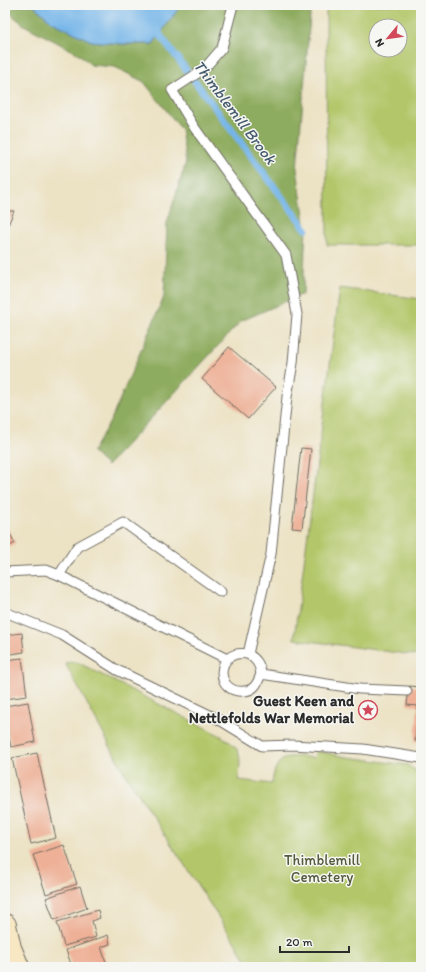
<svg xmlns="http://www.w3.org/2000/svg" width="426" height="972" font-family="Itim,sans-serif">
<rect width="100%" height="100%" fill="#f6f6f2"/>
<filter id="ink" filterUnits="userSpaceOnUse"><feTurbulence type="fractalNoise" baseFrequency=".025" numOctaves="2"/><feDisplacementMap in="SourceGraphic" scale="8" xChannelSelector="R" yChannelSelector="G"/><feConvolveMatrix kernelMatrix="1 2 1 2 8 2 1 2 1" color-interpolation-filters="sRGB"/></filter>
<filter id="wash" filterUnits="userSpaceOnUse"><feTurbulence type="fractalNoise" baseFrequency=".012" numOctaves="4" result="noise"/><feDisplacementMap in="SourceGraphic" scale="16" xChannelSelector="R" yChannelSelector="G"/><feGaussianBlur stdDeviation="0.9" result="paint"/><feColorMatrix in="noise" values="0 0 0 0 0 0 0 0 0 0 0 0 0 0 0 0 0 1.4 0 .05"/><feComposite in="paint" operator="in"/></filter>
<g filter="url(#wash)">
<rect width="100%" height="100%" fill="#ece2c4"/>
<!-- green -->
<g fill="#b3c76b" stroke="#6f794b" fill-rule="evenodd">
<path d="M326,5H421V245H327ZM376,26H400V50H376Z"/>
<path d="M340,288L421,299V656L294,639Z"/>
<path d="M77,662L221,736C244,750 240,756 239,780L272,784C275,754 289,755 314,758L316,751L347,757L407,765L415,770L421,781V967H251L124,772L65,663Z"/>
</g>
<!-- forest -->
<path fill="#8eac5f" stroke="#5c6c45" d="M5,5H33L52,22L91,41L122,44H153L181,5H311L297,169L306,229L303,294L241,321L107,466L92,452L111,420L164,297L167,223L186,162L181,129L144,82L115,67L91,65L79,54L24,25L5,9Z"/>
<!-- water -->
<path fill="#75b5e9" stroke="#50708a" d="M33,5H181L153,44H122L91,41L52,22Z"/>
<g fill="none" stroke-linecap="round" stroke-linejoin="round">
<!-- stream -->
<path stroke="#75b5e9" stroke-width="7" d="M158,27L160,35L306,229"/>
</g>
<g id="blocks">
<!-- building -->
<g fill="#eeb096">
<path d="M5,211H14L5,232Z"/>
<path d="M229,347L276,387L248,419L202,379Z"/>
<path d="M301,448L311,449L302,529L292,528Z"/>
<path d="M5,525L15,543L5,549Z"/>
<path d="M22,633L24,652L5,655V635Z"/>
<path d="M22,658L27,696L5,699V660Z"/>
<path d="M409,686L421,687V742L415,741L418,706L407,705Z"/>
<path d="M28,702L35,742L11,747L5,718V706Z"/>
<path d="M37,753L56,838L31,844L12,758Z"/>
<path d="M64,845L77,884L46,894L33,855Z"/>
<path d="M80,886L87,908L54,920L46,898Z"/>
<path d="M98,910L100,918L92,921L96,937L64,946L57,922Z"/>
<path d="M108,935L110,944L101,947L106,962L93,967H72L66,950Z"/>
</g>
</g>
</g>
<g filter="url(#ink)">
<use href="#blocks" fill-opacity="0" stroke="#6f6b61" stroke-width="1"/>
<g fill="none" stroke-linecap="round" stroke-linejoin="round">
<defs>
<g id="lane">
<path d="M233,5L222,48L204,69L172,90L194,127L286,255L297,314L293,363L287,397L271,554L248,654C256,659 260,664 261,674"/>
<path d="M5,572L46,570L59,575L77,547L123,522L221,592"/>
<path d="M59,575L227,659"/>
<path d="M5,612L62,635L117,670L218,719L262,746L292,745L363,749L421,758"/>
<path d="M248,654C214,648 214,695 245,691C255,690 258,682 261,674L360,689L407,691"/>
</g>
<path id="secondary" d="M5,925L10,948L18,967"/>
</defs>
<!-- lane casing -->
<use href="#lane" stroke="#6f6b61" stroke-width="11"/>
<!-- secondary casing -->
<use href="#secondary" stroke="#6f6b61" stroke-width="24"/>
<!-- lane -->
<use href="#lane" stroke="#fff" stroke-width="9"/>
<!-- secondary -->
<use href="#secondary" stroke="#f7e8c3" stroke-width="22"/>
</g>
</g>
<!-- icons -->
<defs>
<symbol id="sight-ring" viewBox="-11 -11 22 22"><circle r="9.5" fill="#f6f6f2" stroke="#d1495b" stroke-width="1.5"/><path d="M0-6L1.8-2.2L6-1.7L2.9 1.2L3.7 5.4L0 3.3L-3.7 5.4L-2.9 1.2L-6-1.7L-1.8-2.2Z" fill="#d1495b"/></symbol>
</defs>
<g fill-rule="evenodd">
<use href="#sight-ring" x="357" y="699" width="22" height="22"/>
</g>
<g text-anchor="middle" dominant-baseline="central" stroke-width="3" stroke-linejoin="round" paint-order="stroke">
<!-- poi labels -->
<g font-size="15" font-weight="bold" fill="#2b2b2b" stroke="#f6f6f2" text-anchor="end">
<text x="354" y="701">Guest Keen and<tspan x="354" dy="17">Nettlefolds War Memorial</tspan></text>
</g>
<!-- park labels -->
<g font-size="15" fill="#545a3e" stroke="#f6f6f2">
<text x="322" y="860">Thimblemill<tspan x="322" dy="17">Cemetery</tspan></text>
</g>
<!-- water labels -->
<g font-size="16" font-style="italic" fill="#455b6e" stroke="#f6f6f2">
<text transform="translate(235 112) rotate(53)">Thimblemill Brook</text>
</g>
</g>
<!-- margin -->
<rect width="426" height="972" fill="none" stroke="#f6f6f2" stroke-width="20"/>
<!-- north arrow -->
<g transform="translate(388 38) rotate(241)"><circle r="19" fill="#f6f6f2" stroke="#a5a5a2"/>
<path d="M0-3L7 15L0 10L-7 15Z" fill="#d1495b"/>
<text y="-6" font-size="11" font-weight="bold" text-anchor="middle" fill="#2b2b2b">N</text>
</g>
<!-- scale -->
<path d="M280 946v6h69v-6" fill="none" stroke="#2b2b2b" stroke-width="2"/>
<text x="286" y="946" font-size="12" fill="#2b2b2b" stroke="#f6f6f2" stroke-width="3" paint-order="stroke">20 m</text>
</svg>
